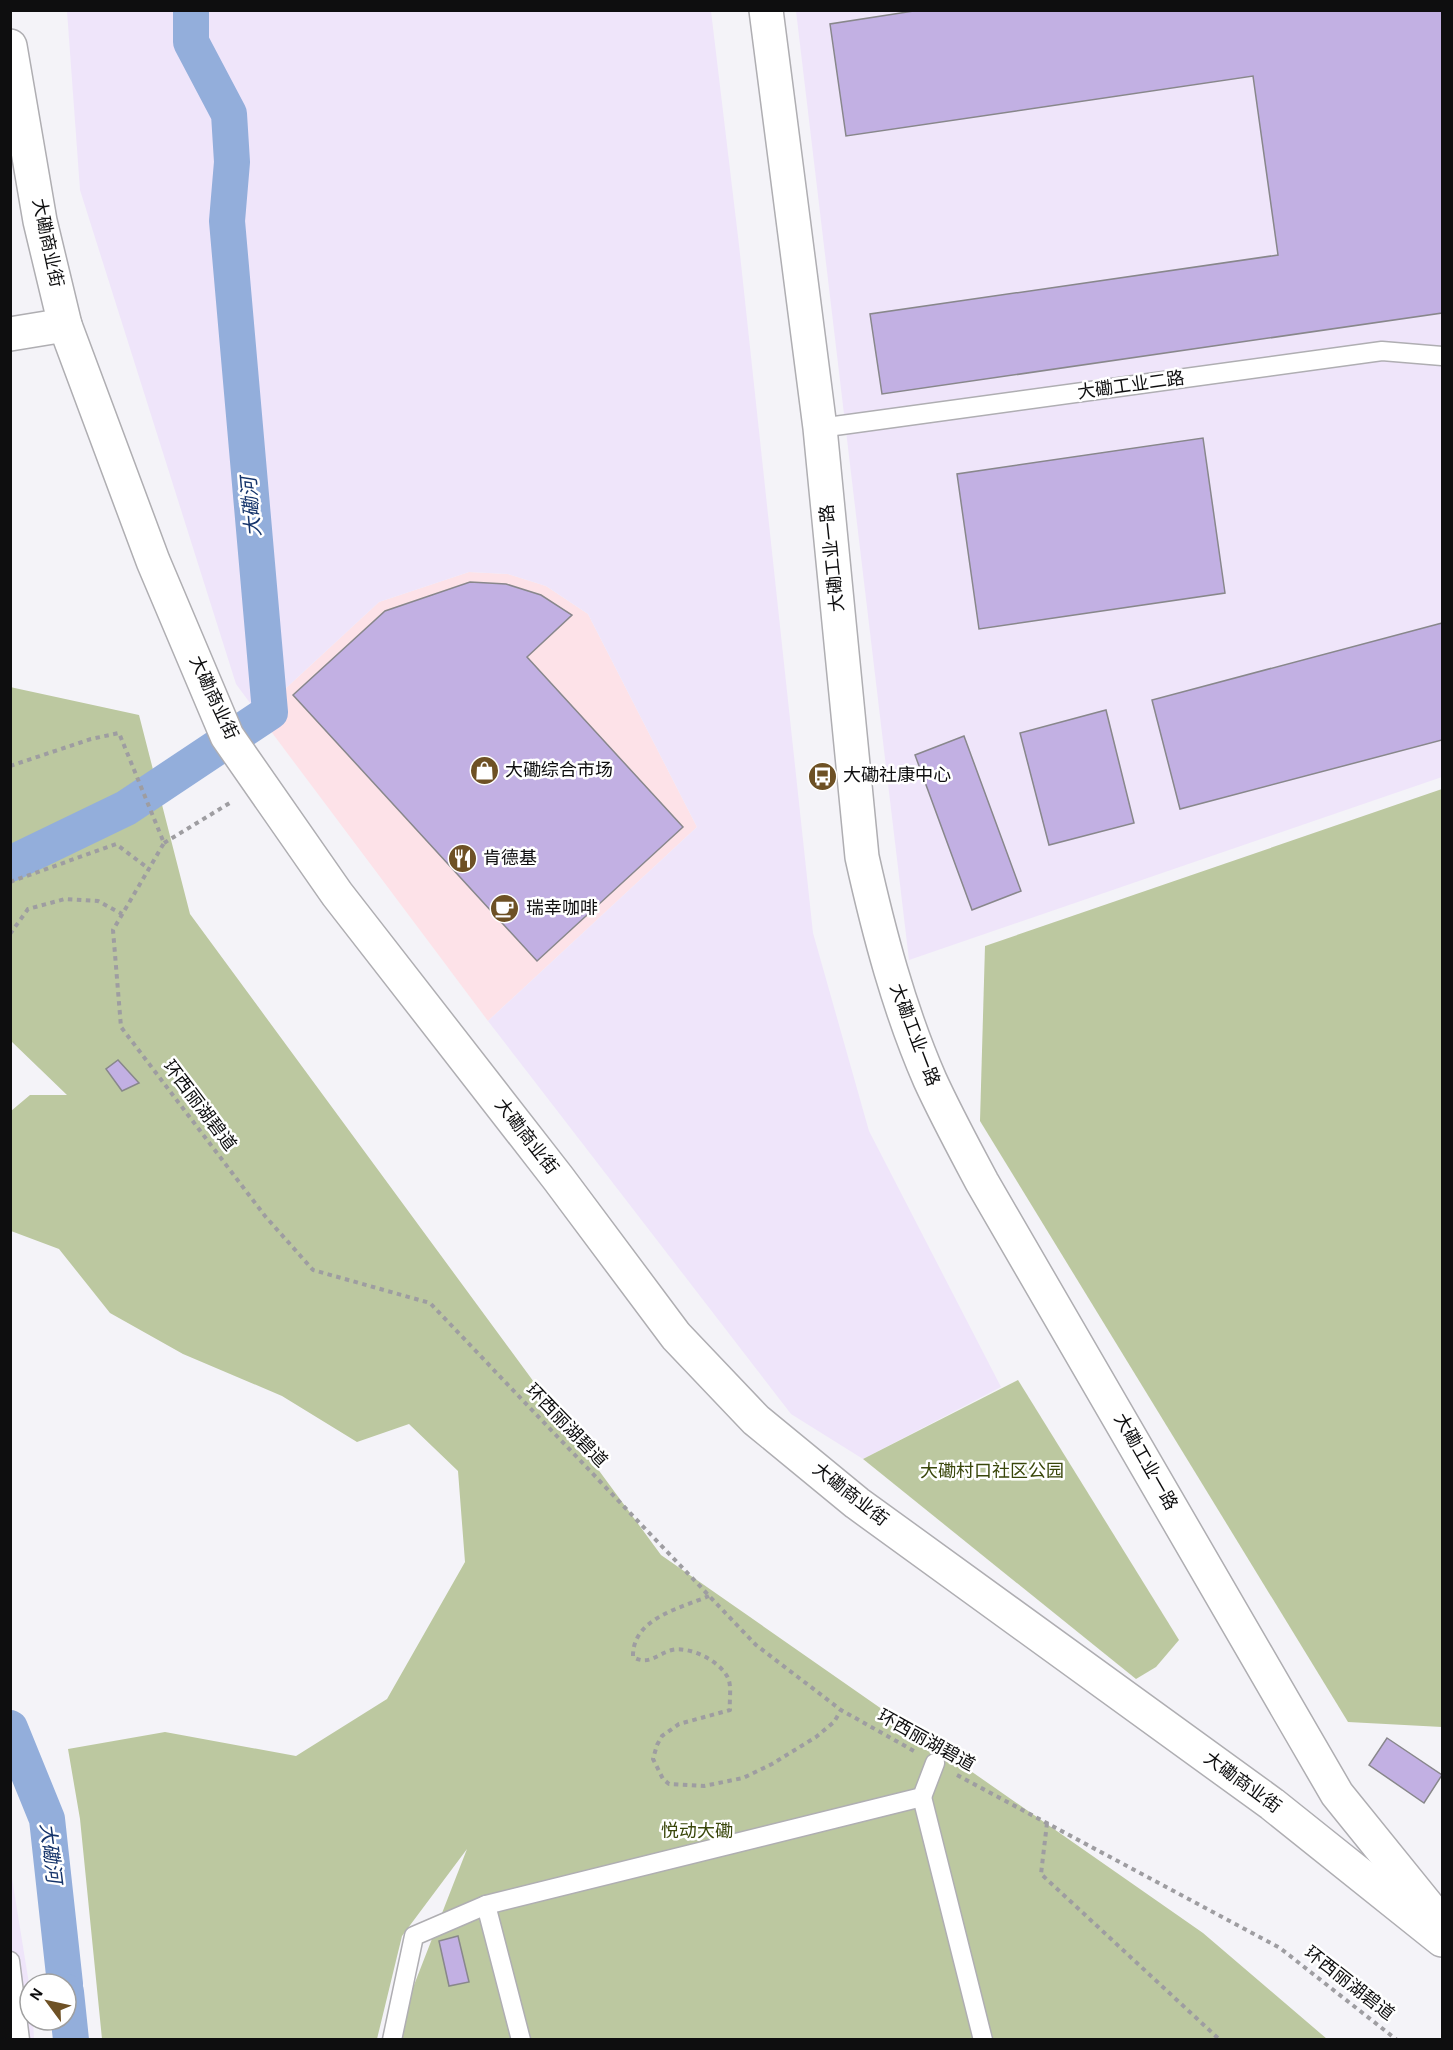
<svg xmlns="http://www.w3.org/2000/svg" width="1453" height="2050" font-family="'Alegreya Sans','Noto Sans SC',sans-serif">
<rect width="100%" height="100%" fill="#f4f3f8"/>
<!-- commercial -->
<path fill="#fde2e8" d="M469,572L508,574L546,586L588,614L697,827L488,1021L258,714L379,602Z"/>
<!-- industrial -->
<g fill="#efe5fa">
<path d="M67,11H711L739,245L813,933L869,1131L1001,1387L863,1459L791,1414L488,1021L697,827L588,614L546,586L508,574L469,572L379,602L258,714L236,684L80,190Z"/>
<path d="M796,11H1442V777L909,960Z"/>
<path d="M10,1866L30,1990V2020H33L34,2039H11Z"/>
</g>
<!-- green -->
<g fill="#bcc8a0">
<path d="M10,687L139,715L190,914L661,1555L1203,1933L1327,2039H393L467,1849L402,1936L377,2039H102L80,1819L68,1749L165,1732L296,1756L387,1699L465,1562L458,1471L409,1424L357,1442L282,1396L183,1354L110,1313L59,1249L11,1231V1111L30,1095H67L11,1041Z"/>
<path d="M1442,789V1727L1348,1722L980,1121L985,946Z"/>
<path d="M1018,1380L1179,1640L1156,1667L1136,1679L863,1459Z"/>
</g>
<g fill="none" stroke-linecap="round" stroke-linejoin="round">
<!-- canal -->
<g stroke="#93aedb" stroke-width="36">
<path d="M10,864L126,808L270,712L227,221L232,162L229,114L191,42V10"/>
<path d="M10,1728L47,1819L65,1984"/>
<path d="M66,1992L71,2040"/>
</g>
</g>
<!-- building -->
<g fill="#c2b0e3" stroke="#88878b" stroke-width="1.5">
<path d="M920,10H1442V313L882,394L870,314L1278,255L1253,76L846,136L830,24Z"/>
<path d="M1203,438L1225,593L979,629L957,474Z"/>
<path d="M470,582L506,584L541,595L572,615L527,657L683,827L537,961L293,695L385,611Z"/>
<path d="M1442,623V740L1180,809L1152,700Z"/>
<path d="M1106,710L1134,823L1049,845L1020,733Z"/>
<path d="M964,736L1021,891L972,910L915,755Z"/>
<path d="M118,1060L139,1083L122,1091L106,1069Z"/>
<path d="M1387,1738L1442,1775L1424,1803L1369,1765Z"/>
<path d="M458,1936L469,1982L449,1986L439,1941Z"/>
</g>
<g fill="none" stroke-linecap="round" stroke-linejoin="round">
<defs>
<g id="service">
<path d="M820,428L1382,351L1442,356"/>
<path d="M922,1797L983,2040"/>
<path d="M486,1905L521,2040"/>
<path d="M10,1961L20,2040"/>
<path d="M392,2040L414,1936L486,1905L922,1797L935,1763"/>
</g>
<g id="minor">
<path d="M766,10L820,428L862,857C879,933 899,1009 930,1080C946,1115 964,1148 982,1182L1337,1794L1442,1924"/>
<path d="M10,334L65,325"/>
</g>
<path id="tertiary" d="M10,46L40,221L65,325L153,561L227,736L337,894L558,1178L676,1336L756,1420L857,1503L1272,1804L1442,1940"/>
</defs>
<!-- service casing -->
<use href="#service" stroke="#afaeb2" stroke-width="21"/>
<!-- minor casing -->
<use href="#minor" stroke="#afaeb2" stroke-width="36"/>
<!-- tertiary casing -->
<use href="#tertiary" stroke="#afaeb2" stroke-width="36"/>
<!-- path -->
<g stroke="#9e9da1" stroke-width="4" stroke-dasharray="4.5 4.5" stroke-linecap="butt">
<path d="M10,766L91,739L119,733L164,843L113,930L121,1027L265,1216L313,1270L430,1303L756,1645L841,1710L914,1751"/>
<path d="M164,843L233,801"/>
<path d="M10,882L116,844L149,869"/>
<path d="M10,934L28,909L65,899L98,901L122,914"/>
<path d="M709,1596C681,1608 632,1618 633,1657C649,1666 657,1654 672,1650C690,1646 720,1661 728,1678C732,1687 729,1700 730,1710L679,1724L662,1736L657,1745L653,1759L663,1779L669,1784L704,1786L743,1778L772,1764L816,1737L834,1722L841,1710"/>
<path d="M957,1775L1280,1948L1397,2040"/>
<path d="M1047,1823L1041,1874L1220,2040"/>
</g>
<!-- service -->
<use href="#service" stroke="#fff" stroke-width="18"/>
<!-- minor -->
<use href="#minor" stroke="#fff" stroke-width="33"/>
<!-- tertiary -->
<use href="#tertiary" stroke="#fff" stroke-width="33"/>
</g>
<!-- icons -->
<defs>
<symbol id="shop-disc" viewBox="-11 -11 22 22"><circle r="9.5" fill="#6e5125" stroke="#fff"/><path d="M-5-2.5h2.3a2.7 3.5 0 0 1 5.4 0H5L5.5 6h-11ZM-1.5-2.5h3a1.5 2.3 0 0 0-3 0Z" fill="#fff"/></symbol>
<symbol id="bus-disc" viewBox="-11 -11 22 22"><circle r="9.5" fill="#6e5125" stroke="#fff"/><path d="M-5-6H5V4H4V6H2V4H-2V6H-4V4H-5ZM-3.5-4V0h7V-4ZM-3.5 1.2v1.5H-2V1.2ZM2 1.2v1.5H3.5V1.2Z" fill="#fff"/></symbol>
<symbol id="restaurant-disc" viewBox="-11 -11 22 22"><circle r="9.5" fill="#6e5125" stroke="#fff"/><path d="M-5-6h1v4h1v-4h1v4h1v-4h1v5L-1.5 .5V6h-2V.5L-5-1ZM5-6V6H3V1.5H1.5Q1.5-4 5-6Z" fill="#fff"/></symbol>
<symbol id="cafe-disc" viewBox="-11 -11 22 22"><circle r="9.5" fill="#6e5125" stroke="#fff"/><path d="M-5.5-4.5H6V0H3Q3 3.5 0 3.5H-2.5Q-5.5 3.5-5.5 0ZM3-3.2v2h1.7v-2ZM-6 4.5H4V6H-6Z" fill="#fff"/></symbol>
</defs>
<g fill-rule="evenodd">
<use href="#shop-disc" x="468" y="754" width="33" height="33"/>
<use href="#bus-disc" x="806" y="760" width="33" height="33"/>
<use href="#restaurant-disc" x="446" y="842" width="33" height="33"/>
<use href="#cafe-disc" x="488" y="892" width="33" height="33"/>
</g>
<g text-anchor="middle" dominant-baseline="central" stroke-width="5" stroke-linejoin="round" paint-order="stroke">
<!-- street labels -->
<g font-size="18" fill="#0e0e0f" stroke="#fff">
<text transform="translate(47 243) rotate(78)">大磡商业街</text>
<text transform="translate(1131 386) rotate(-8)">大磡工业二路</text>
<text transform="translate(833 558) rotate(-96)">大磡工业一路</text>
<text transform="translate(213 698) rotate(65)">大磡商业街</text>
<text transform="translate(914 1035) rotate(69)">大磡工业一路</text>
<text transform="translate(199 1106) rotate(53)">环西丽湖碧道</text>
<text transform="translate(526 1137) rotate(52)">大磡商业街</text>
<text transform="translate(566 1426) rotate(46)">环西丽湖碧道</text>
<text transform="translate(1145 1462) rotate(60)">大磡工业一路</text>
<text transform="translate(850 1495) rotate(38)">大磡商业街</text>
<text transform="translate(926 1741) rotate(29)">环西丽湖碧道</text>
<text transform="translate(1242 1783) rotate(36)">大磡商业街</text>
<text transform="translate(1349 1984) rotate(38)">环西丽湖碧道</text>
</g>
<!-- poi labels -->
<g font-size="18" fill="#0e0e0f" stroke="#fff" text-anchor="start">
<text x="505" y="771">大磡综合市场</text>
<text x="843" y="776">大磡社康中心</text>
<text x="483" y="859">肯德基</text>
<text x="526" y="909">瑞幸咖啡</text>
</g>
<!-- park labels -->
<g font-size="18" fill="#39460a" stroke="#fff">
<text x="992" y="1472">大磡村口社区公园</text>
<text x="697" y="1832">悦动大磡</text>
</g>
<!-- water labels -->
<g font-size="20" font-style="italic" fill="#15346b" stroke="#fff">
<text transform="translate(252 507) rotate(-95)">大磡河</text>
<text transform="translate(50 1853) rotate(83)">大磡河</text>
</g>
</g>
<!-- border -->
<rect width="1453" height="2050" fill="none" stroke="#0e0e0f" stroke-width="24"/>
<!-- north arrow -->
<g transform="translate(48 2002) rotate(303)"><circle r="28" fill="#ffffff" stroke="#9f9f9f" stroke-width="1.5"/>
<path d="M0-4.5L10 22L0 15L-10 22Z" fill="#6e5125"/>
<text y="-9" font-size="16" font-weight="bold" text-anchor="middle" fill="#0e0e0f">N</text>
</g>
</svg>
